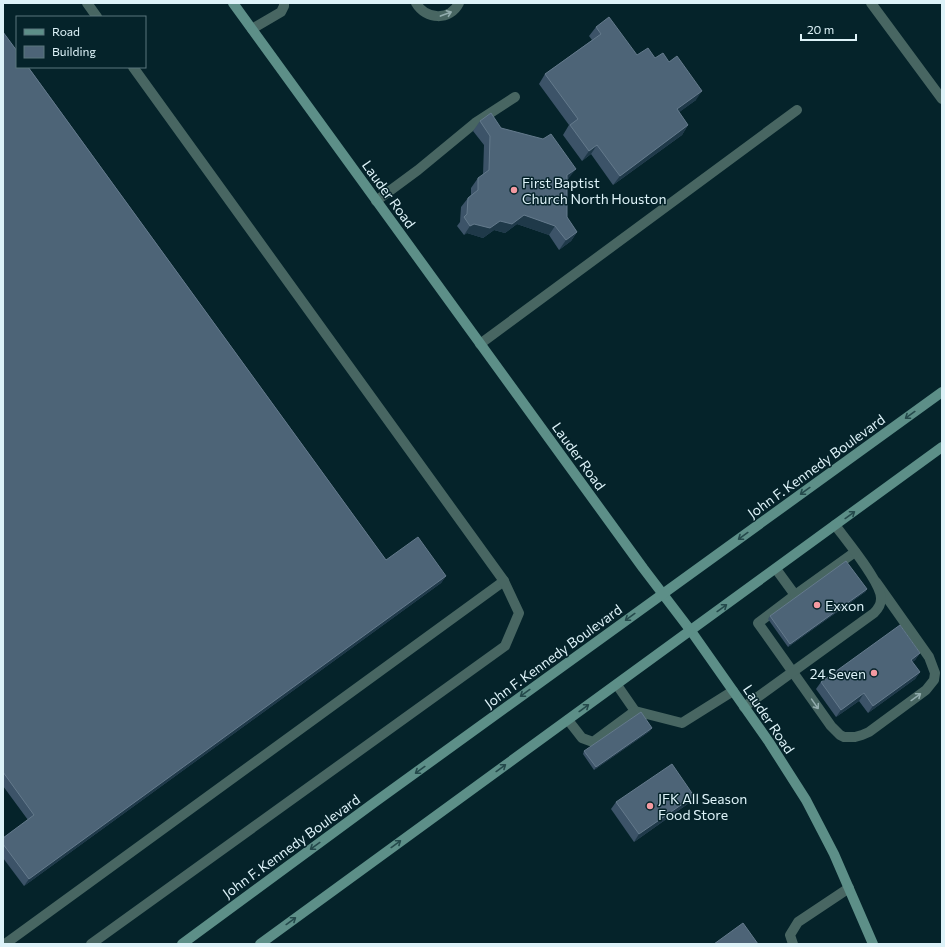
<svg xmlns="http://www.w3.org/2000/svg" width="945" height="947" font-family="Commissioner,sans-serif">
<rect width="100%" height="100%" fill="#05232a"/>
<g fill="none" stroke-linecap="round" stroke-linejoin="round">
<!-- lane -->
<g stroke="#486662" stroke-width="10">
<path d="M87,3L97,17"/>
<path d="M252,29L281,12L284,6V3"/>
<path d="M376,201L418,170L475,123L515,97"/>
<path d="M480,344L797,110"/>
<path d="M776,569L795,595L758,623L831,726L840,735L844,737H855L862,735L869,732L926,690L934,680L935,673L929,657L876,582"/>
<path d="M795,595L855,552"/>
<path d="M617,685L635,711L682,723L733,691"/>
<path d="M744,707L874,613C878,609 881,605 881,599C882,583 846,540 835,525"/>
<path d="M568,720L582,738L593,742L635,711"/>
<path d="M5,944L504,581"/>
<path d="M91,944L505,646L519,613L504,581L133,67"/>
<path d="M793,944L790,935L798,922L849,888"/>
</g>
<!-- street -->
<g stroke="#486662" stroke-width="10">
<path d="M416,3C426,20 450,21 459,3"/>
<path d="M871,3L942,99"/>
</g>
<!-- secondary -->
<g stroke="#5d8f88" stroke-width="10">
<path d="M233,3L643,568L691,631L769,742L806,800L834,854L873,944"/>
<path d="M182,944L375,802L942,392"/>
<path d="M260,944L942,447"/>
</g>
</g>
<!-- wall -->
<g fill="#3c5368">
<path d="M596,27L637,55L655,58L696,100L679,112L688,125L682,135L613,185L591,154L582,161L563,135L569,125L539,84L545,74L592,40L589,36Z"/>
<path d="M3,32L386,560L446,576L441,583L24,886L3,858V838L28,820L3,786Z"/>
<path d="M480,121L501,128L569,178L567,180V217L577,232L571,241L559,250L549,235L517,224L505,233L494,230L483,238L467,233L464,235L457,226L460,222L461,207L468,198L471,195V188L478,178L483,175L484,145L473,131Z"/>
<path d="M867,589L865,592L788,647L768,619L770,616Z"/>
<path d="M920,653L915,660L912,662L920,672L915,679L868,713L859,701L836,717L816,689L821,682Z"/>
<path d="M650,731L594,770L583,754L584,751Z"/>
<path d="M694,796L689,803L634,842L611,809L616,802Z"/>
</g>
<!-- shaded-wall -->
<g fill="#1f3949">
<path d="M702,91L696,100L670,119L677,109Z"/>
<path d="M688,125L682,135L613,185L620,176Z"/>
<path d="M597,145L591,154L582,161L589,151Z"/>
<path d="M576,169L569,178L560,184L567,175Z"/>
<path d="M524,215L555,226L549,235L517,224L505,233L494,230L483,238L467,233L464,235L470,226L474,224L500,221Z"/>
<path d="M577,232L571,241L559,250L566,240Z"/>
<path d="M446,576L441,583L24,886L29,879Z"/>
<path d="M867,589L865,592L788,647L790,644Z"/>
<path d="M920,653L915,660L906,667L911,660Z"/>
<path d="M920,672L915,679L868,713L873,706Z"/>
<path d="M864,693L859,701L836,717L841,710Z"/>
<path d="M652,728L650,731L594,770L596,767Z"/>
<path d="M694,796L689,803L634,842L639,834Z"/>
</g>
<!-- building -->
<g fill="#4d6477" stroke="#647a8c">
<path d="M609,17L637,55L648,48L655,58L663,53L669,62L677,56L702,91L677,109L688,125L620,176L597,145L589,151L570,125L578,119L545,74L601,34L596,27Z"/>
<path d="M3,32L17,51V67H28L386,560L418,537L446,576L29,879L3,844V838L34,815L3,772Z"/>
<path d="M491,113L501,128L543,139L551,134L576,169L567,175V217L577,232L566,240L555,226L524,215L512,224L500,221L490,228L474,224L470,226L464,217L467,214L468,198L478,190V178L489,170L490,136L480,121Z"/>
<path d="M846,561L867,589L790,644L770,616Z"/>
<path d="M900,625L920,653L911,660L920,672L873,706L864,693L841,710L821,682Z"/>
<path d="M641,712L652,728L596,767L584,751Z"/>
<path d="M672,764L694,796L639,834L616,802Z"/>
<path d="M743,923L758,944H714Z"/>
</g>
<!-- one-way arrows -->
<defs><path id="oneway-shaft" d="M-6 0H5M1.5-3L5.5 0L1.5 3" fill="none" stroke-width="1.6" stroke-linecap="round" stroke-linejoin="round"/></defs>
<g stroke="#92acad">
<use href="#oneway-shaft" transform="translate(446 14) rotate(-20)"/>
<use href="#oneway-shaft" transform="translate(916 697) rotate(-36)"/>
<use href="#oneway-shaft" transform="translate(815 704) rotate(55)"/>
</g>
<g stroke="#24494b">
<use href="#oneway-shaft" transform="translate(910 415) rotate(144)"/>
<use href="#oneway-shaft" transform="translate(805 491) rotate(144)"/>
<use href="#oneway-shaft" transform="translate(850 515) rotate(-36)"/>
<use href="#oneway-shaft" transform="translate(743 536) rotate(144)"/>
<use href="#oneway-shaft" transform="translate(722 608) rotate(-36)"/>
<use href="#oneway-shaft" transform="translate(630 617) rotate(144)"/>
<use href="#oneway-shaft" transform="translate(525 693) rotate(144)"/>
<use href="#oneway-shaft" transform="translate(584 708) rotate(-36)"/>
<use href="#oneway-shaft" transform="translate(501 768) rotate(-36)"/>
<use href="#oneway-shaft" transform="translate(420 770) rotate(144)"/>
<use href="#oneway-shaft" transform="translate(396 844) rotate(-36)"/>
<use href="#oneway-shaft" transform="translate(315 846) rotate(144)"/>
<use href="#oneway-shaft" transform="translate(291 921) rotate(-36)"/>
</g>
<!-- markers -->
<g fill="#f49aa1" stroke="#05232a" stroke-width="1.5">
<circle cx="514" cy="190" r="4"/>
<circle cx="817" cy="605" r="4"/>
<circle cx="874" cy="673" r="4"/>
<circle cx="650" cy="806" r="4"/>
</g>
<g text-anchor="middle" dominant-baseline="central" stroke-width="3" stroke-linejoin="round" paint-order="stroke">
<!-- poi labels -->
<g font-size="14" fill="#ddf2f8" stroke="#05232a" text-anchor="start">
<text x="522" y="182">First Baptist<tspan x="522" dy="16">Church North Houston</tspan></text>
<text x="825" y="605">Exxon</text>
<text x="866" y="673" text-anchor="end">24 Seven</text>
<text x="658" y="798">JFK All Season<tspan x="658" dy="16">Food Store</tspan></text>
</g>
<!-- street labels -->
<g font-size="14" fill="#ddf2f8" stroke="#05232a">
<text transform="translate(389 194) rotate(54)">Lauder Road</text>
<text transform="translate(579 456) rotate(54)">Lauder Road</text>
<text transform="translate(816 466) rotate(-36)">John F. Kennedy Boulevard</text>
<text transform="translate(553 656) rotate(-36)">John F. Kennedy Boulevard</text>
<text transform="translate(769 719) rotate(56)">Lauder Road</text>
<text transform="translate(291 846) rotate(-36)">John F. Kennedy Boulevard</text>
</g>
</g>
<!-- border -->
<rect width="945" height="947" fill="none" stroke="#ddf2f8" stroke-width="8"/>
<!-- legend -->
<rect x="16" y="16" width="130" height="52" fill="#05232a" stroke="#5b767c"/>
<rect x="24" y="29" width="20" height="6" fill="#5d8f88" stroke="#5b767c"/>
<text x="52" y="36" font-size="12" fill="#ddf2f8">Road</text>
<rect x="24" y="46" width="20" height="12" fill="#4d6477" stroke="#5b767c"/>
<text x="52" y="56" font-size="12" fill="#ddf2f8">Building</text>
<!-- scale -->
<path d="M801 34v6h55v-6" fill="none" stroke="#ddf2f8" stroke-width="2"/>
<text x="807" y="34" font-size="12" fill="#ddf2f8" stroke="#05232a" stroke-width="3" paint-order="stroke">20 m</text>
</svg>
